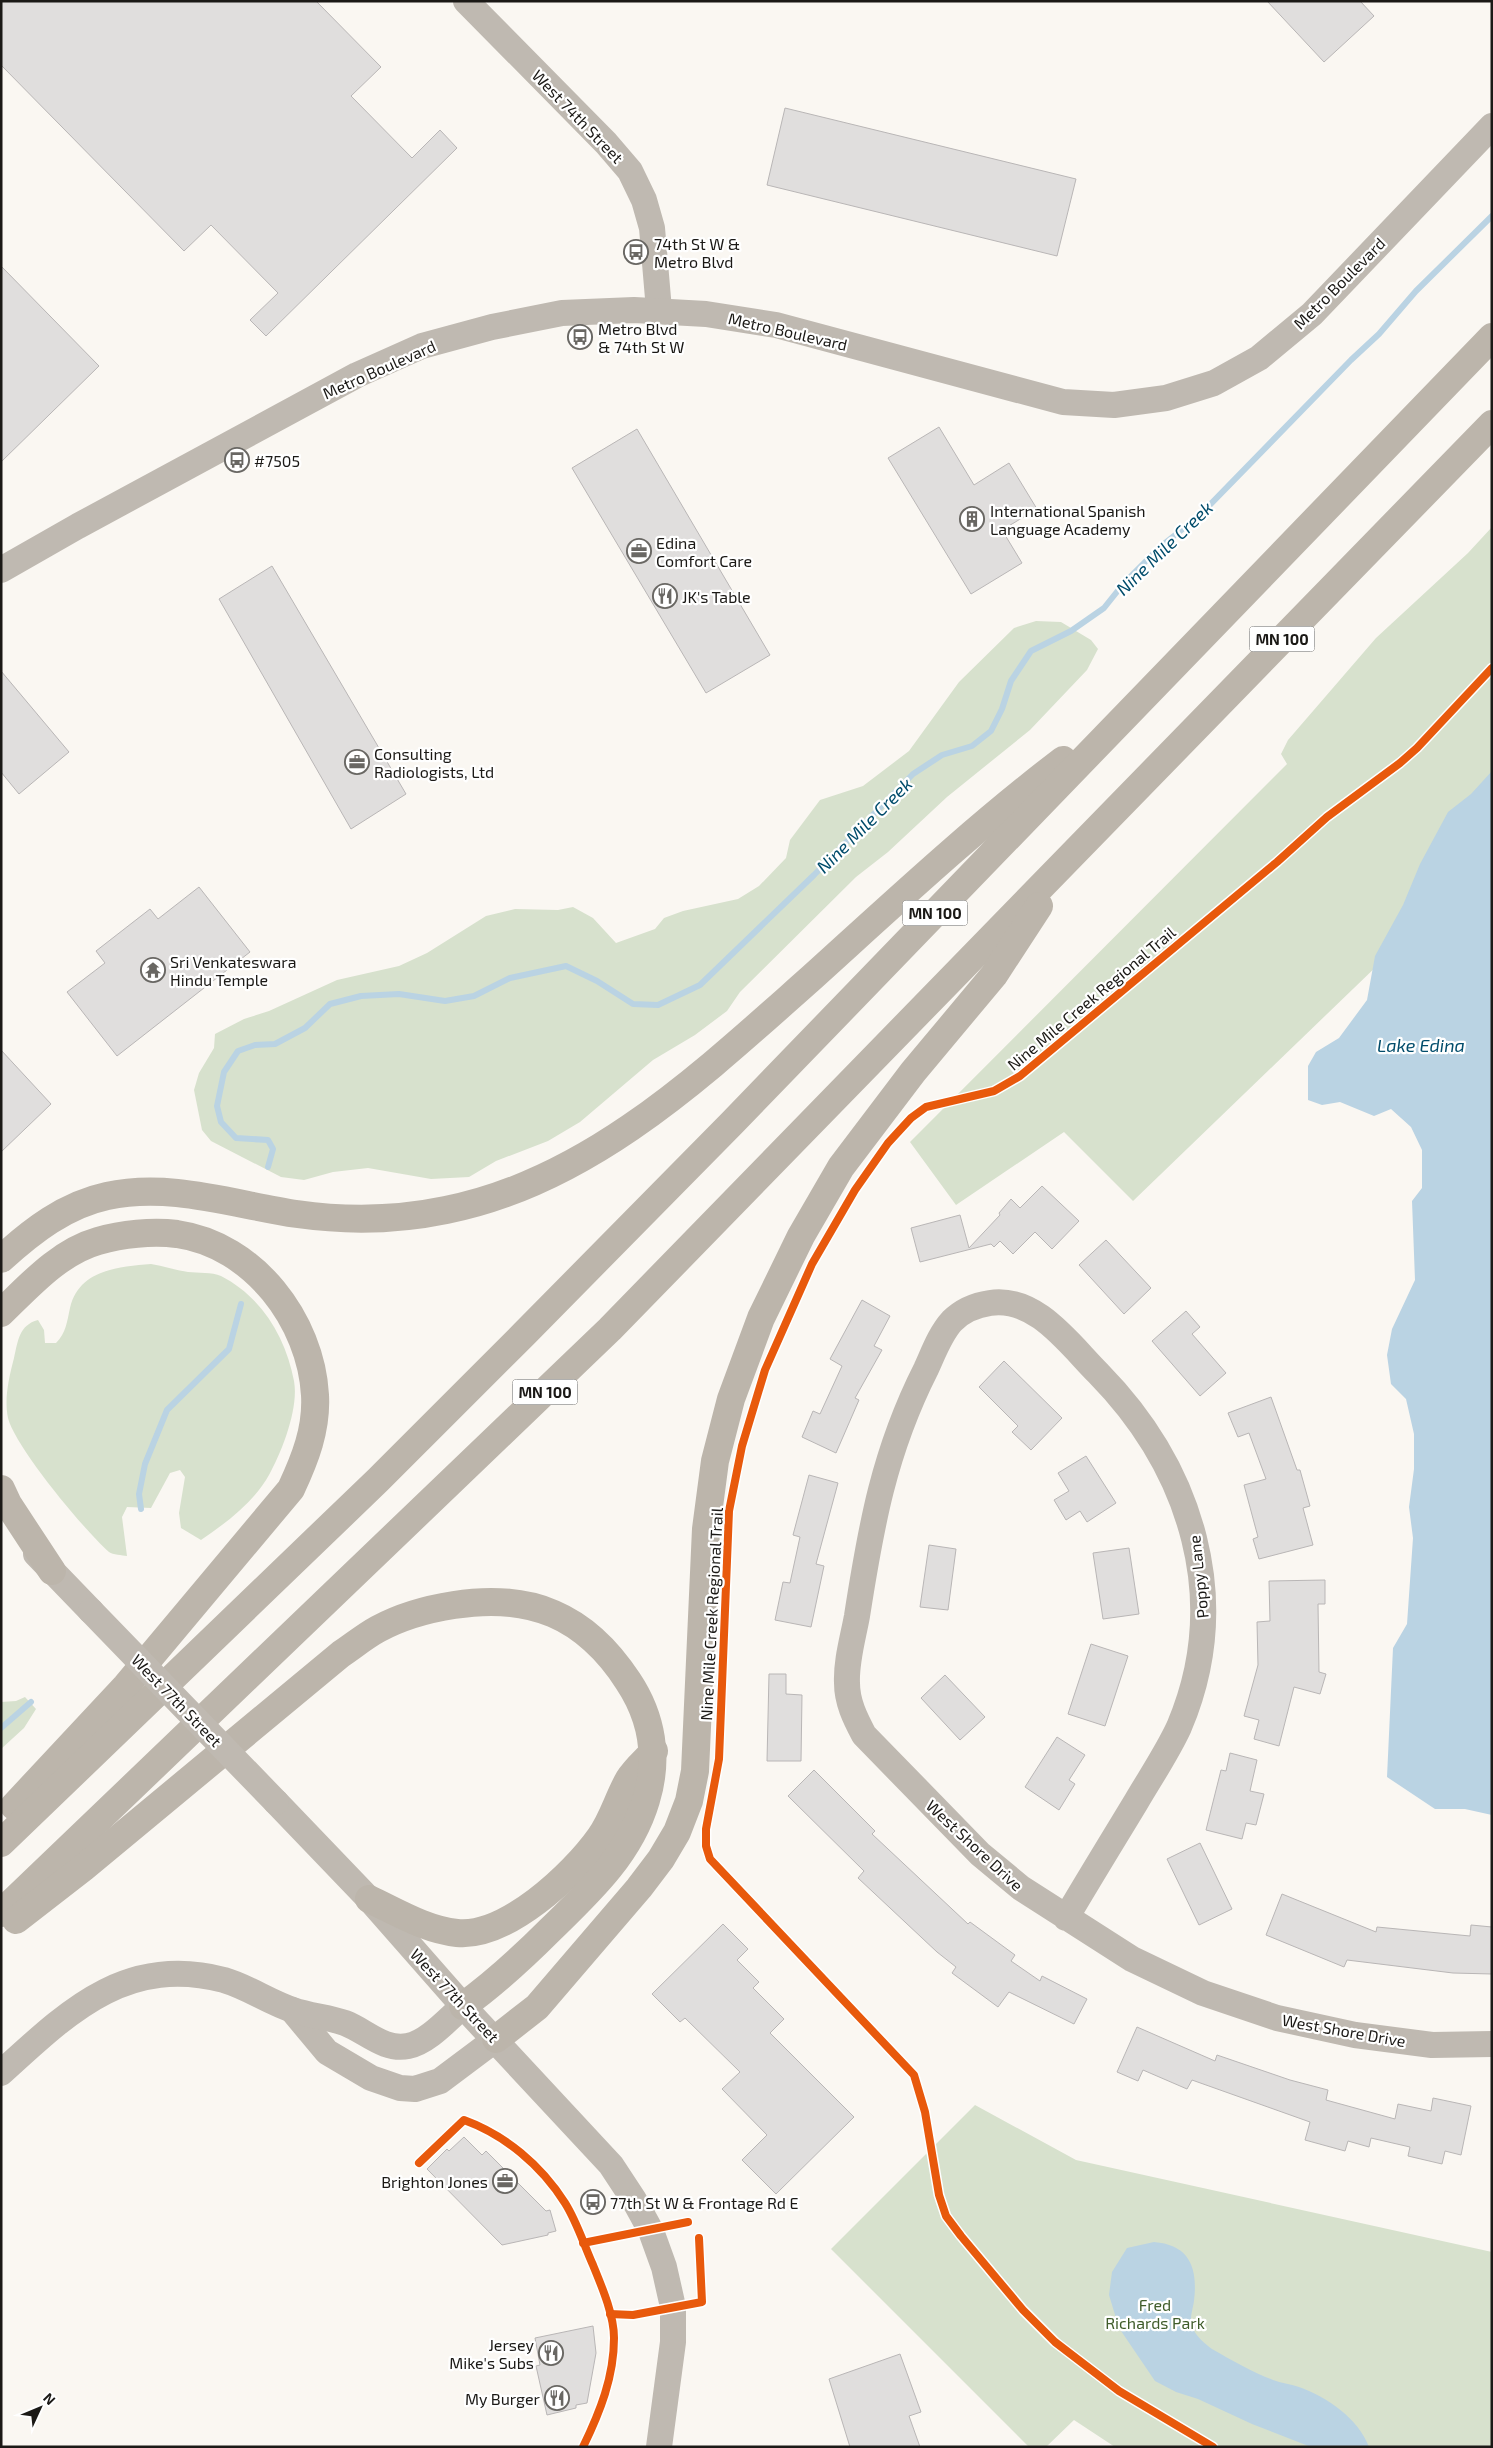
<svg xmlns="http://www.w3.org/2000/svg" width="1493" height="2448" font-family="'Exo 2',sans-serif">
<rect width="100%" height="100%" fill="#faf7f2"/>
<!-- green -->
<g fill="#d7e1cd">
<path d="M1492,527V855L1133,1201L1064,1132L956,1205L910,1142L1287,764L1281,754L1288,740L1376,638L1468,553Z"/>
<path d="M1036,621L1061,622L1091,640L1098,649L1087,670L1030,730L947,797L888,852L856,877L740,992L727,1011L695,1035L653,1060L580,1122L548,1141L496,1161L469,1177L431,1179L368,1168L333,1172L304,1180L281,1177L211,1141L202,1130L194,1090L199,1073L214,1048L215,1034L244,1019L269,1011L337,980L399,966L427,953L486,916L515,909L558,910L573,907L593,918L616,943L655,929L664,918L683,911L738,899L759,886L786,858L790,840L820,800L863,786L909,751L959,682L1014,628Z"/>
<path d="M151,1264C163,1266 175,1270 188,1272C198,1273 212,1272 221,1276C262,1297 286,1338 294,1381C299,1408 282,1452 269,1475C254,1502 226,1523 201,1540L181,1528L179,1513L185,1477L180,1470L170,1473L151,1508L127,1507L122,1517L127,1556C122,1555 113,1555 109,1552C85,1531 15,1447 8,1418C4,1399 9,1377 14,1358C18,1341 19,1325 38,1320L44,1330L45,1343H56C66,1333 67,1322 70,1308C79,1270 117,1267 151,1264Z"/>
<path d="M25,1697L36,1709L24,1728L1,1749V1702L16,1701Z"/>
<path d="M975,2105L1076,2160L1492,2252V2447H1115L1074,2420L1046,2447H1029L831,2249Z"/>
</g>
<!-- water -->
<g fill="#bad3e3">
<path d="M1492,771V1815L1465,1809H1435L1387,1777L1393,1648L1407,1624L1413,1538L1409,1507L1414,1469V1434L1406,1399L1391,1384L1387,1355L1392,1329L1415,1280L1412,1201L1422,1188V1150L1411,1127L1391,1109L1374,1116L1340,1102L1322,1105L1308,1100V1066L1316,1052L1339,1038L1367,1000L1375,956L1403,905L1420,864L1448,812L1471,794Z"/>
<path d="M1154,2242C1190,2245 1198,2268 1194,2301C1193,2309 1189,2318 1192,2327C1195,2335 1205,2344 1212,2349C1231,2360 1252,2372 1273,2380C1281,2383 1290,2384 1299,2387C1327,2397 1358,2418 1369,2447H1311L1252,2424L1198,2399L1176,2392L1155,2381L1119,2328L1109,2295L1112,2272L1127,2248Z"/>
</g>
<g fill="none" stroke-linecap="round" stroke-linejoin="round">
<!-- stream -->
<g stroke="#bad3e3" stroke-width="6">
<path d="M268,1167L273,1149L268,1140L236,1138L221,1122L217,1106L224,1072L238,1051L255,1045L275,1044L305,1028L330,1004L361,996L399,994L445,1001L474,996L510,978L566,966L597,981L633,1004L658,1005L700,985L814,875L913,774L942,755L972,746L991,731L1002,709L1011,681L1031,651L1071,631L1104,608L1124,583L1160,547L1199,516L1351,360L1379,334L1416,291L1492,216"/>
<path d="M141,1509L139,1494L145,1464L167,1410L229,1349L241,1304"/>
<path d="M1,1728L31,1702"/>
</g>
</g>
<!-- building -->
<g fill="#e0dedd" stroke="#b9b6b6">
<path d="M1,1H316L381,67L351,96L412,158L440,130L457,148L266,336L250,320L278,293L211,225L184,251L1,65Z"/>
<path d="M1267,1H1360L1374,16L1324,62Z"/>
<path d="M785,108L1076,179L1057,256L767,185Z"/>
<path d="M1,266L99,366L1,462Z"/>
<path d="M939,427L974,485L1009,463L1037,509L1002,530L1022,563L971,594L888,458Z"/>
<path d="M637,429L770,655L706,693L572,468Z"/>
<path d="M272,566L406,794L351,829L219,599Z"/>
<path d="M1,671L69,752L19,794L1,772Z"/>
<path d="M199,887L250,952L117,1056L67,992L105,963L96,951L150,909L158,919Z"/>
<path d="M1,1050L51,1104L1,1152Z"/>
<path d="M1042,1186L1079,1221L1052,1249L1035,1232L1013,1254L1000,1241L994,1247L991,1244L920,1262L911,1228L960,1215L969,1248L1000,1215L999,1213L1011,1199L1020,1208Z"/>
<path d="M1106,1240L1151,1288L1124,1314L1079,1265Z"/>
<path d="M862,1300L890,1316L874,1346L882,1350L855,1398L859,1400L836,1453L802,1437L813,1411L820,1414L842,1366L830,1359Z"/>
<path d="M1186,1311L1200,1327L1192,1334L1226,1373L1200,1396L1152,1341Z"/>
<path d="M1004,1361L1062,1418L1031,1450L1012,1432L1018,1426L979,1387Z"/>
<path d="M1271,1397L1297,1470H1300L1310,1506L1303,1508L1313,1545L1259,1559L1253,1539L1258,1537L1244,1485L1266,1479L1249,1433L1238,1437L1228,1413Z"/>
<path d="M1086,1456L1116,1503L1087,1522L1080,1511L1066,1520L1054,1500L1069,1491L1058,1473Z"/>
<path d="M809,1475L838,1483L816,1564L824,1566L811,1627L775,1620L783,1582L790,1583L800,1537L793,1535Z"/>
<path d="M929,1545L956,1549L948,1610L920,1607Z"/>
<path d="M1129,1548L1139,1614L1103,1619L1093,1553Z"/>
<path d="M1325,1580V1604H1318L1319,1672L1326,1674L1320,1694L1294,1687L1279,1746L1254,1739L1259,1720L1244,1716L1258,1665L1257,1622L1270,1621L1269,1581Z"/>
<path d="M1091,1644L1128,1656L1105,1726L1068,1714Z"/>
<path d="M769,1674H786V1694L802,1695L801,1761H767Z"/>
<path d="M945,1675L985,1717L960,1740L921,1698Z"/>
<path d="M1057,1737L1085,1755L1069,1780L1075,1784L1059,1810L1025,1787Z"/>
<path d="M1230,1753L1257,1760L1250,1791L1264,1794L1256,1825L1246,1823L1242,1839L1206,1830L1221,1770L1226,1771Z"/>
<path d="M814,1770L875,1831L872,1834L968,1924L970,1922L1015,1955L1011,1961L1040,1981L1042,1976L1087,1999L1074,2024L1009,1992L998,2007L952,1973L956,1967L937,1952L858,1878L864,1871L788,1796Z"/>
<path d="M1200,1843L1232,1909L1199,1925L1167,1859Z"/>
<path d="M1282,1894L1376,1932L1377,1927L1470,1936L1471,1925L1492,1927V1974L1453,1973L1347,1960L1344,1967L1266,1935Z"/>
<path d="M723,1924L748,1949L737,1960L759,1982L753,1988L784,2019L770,2033L854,2117L776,2194L742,2160L767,2135L722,2089L740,2072L685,2018L680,2022L652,1994Z"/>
<path d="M1137,2027L1215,2061L1217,2055L1290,2080L1328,2090L1326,2100L1395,2119L1398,2104L1431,2111L1433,2098L1471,2106L1461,2155L1445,2151L1442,2164L1408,2156L1410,2147L1371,2138L1369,2147L1348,2141L1345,2151L1305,2140L1310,2122L1192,2080L1187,2089L1143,2070L1138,2081L1117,2072Z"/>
<path d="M464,2137L482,2155L486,2151L546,2211L550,2210L556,2231L548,2233V2235L502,2245L427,2169L447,2149L449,2151Z"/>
<path d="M593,2326L596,2353L587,2403L576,2405V2408L547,2415L536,2366L540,2365L535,2338Z"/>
<path d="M900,2354L921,2412L909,2416L920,2447H850L829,2379Z"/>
</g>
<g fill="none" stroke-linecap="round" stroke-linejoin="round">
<!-- minor -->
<g stroke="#bfb9b1" stroke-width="26">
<path d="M466,1L606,143L630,171L644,200L652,228L659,310"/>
<path d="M1,570L78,526L357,375L422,346L492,327L562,313L634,310L706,314L776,325L1063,402L1114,405L1166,398L1214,383L1259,358L1312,314L1492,126"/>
<path d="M36,1554L91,1611"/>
<path d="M276,1802L369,1899L463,2006L611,2165L634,2200L651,2231L664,2267L673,2307V2342L659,2447"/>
<path d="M1066,1918C1089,1879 1113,1840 1136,1802C1150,1778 1167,1753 1179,1727C1233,1600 1192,1469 1098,1373C1069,1344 1036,1296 990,1303C976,1305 962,1311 952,1321C940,1334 933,1354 926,1369C884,1452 871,1526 857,1616C853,1638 846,1661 847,1683C847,1702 855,1718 864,1735L980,1854L1021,1888L1132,1959L1203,1993L1277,2018L1355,2035L1432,2045L1492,2044"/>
<path d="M292,2010L327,2052L371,2078L400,2088L415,2089L440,2081L496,2039"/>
<path d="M1,2073C67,2013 125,1954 224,1980C248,1987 269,2002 293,2010C310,2016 329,2017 345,2023C366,2031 384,2051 408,2046C428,2042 448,2019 463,2006"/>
</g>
<!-- highway -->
<g stroke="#bcb5ab" stroke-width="28">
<path d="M1,1259C32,1231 65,1205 107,1196C171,1182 235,1205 297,1214C346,1221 398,1220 446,1210C589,1182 703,1074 809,980C892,905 974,828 1063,760"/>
<path d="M1,1313C29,1286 59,1252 98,1241C122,1234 152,1231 177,1234C254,1245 311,1321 315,1395C317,1429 305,1459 291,1489L126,1686L14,1806"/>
<path d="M1,1489L8,1504L52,1571"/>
<path d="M1,1843L378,1480L524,1334L732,1123L1492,337"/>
<path d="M369,1899C397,1912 426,1930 457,1933C506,1938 573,1875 600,1837C613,1819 618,1798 629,1779C635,1769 646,1760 654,1751"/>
<path d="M1,1913L610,1329L1492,424"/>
<path d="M16,1920L83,1868L341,1654C353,1646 365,1636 378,1629C402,1616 428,1609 454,1605C530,1593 585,1615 628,1681C652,1717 659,1758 646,1800C630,1854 590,1891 551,1929C523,1957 495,1983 463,2006"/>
<path d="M496,2039L537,2007L639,1888L661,1859L677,1832L689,1801L695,1771L706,1529L715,1461L731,1399L761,1318L801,1236L841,1167L913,1072L994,975L1039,906"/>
</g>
<!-- minor-bridge -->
<path stroke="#bfb9b1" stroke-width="26" d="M91,1611L276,1802"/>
<defs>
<g id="cycleway">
<path d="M419,2163L464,2120C505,2135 541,2165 565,2203C577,2222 584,2245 593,2265C602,2287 614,2315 614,2338C614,2377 600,2412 583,2447"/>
<path d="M583,2243L688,2222"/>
<path d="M610,2314L633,2315L702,2302L699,2238"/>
<path d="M1213,2447L1119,2391L1055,2342L1023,2310L961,2236L946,2216L939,2195L925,2112L914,2075L710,1859L706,1846V1829L719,1759L729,1511L742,1446L765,1370L812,1264L855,1190L888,1143L911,1118L926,1107L994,1091L1020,1076L1277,862L1327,817L1400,763L1417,748L1492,668"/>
</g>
</defs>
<!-- cycleway casing -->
<use href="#cycleway" stroke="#fff" stroke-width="11"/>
<!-- cycleway -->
<use href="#cycleway" stroke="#e8590c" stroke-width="8"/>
</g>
<!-- icons -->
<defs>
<symbol id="bus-ring" viewBox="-11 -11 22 22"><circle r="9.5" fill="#fff" stroke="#696763" stroke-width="1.5"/><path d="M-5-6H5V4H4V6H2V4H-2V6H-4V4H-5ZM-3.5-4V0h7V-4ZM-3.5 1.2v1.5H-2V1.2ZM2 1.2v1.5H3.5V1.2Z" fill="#696763"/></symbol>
<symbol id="building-ring" viewBox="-11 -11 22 22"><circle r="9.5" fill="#fff" stroke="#696763" stroke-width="1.5"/><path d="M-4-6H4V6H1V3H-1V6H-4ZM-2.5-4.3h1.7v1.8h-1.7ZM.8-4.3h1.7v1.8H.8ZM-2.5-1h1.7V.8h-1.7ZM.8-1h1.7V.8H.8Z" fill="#696763"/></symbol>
<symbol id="office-ring" viewBox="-11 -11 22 22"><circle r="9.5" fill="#fff" stroke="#696763" stroke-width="1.5"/><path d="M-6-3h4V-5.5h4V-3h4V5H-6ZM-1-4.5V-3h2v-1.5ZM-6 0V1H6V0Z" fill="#696763"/></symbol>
<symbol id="restaurant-ring" viewBox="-11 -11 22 22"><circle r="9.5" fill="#fff" stroke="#696763" stroke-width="1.5"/><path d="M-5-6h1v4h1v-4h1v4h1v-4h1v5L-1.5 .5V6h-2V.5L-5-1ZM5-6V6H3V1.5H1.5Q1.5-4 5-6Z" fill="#696763"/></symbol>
<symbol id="temple-ring" viewBox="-11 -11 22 22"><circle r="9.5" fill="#fff" stroke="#696763" stroke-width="1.5"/><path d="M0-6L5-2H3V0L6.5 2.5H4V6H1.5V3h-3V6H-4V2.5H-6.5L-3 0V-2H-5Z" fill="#696763"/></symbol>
</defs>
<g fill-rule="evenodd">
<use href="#bus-ring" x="622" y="238" width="28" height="28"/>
<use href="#bus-ring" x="566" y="323" width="28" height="28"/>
<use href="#bus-ring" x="223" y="446" width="28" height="28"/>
<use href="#building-ring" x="958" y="505" width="28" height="28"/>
<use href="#office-ring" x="625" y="537" width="28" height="28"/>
<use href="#restaurant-ring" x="651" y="582" width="28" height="28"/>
<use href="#office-ring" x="343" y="748" width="28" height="28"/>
<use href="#temple-ring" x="139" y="956" width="28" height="28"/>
<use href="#office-ring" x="491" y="2167" width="28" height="28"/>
<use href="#bus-ring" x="579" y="2188" width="28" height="28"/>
<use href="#restaurant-ring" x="537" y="2339" width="28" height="28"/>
<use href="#restaurant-ring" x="543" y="2384" width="28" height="28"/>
</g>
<g text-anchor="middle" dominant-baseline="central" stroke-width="4.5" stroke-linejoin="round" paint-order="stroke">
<!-- shield labels -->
<g fill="#fff" stroke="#5f5e5c" stroke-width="1">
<rect x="1249.5" y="626.5" width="65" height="25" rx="4"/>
<rect x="902.5" y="900.5" width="65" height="25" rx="4"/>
<rect x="512.5" y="1379.5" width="65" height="25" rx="4"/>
</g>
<g font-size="15" font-weight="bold" fill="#1b1916">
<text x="1282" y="639">MN 100</text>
<text x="935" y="913">MN 100</text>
<text x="545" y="1392">MN 100</text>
</g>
<!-- street labels -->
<g font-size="16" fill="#1b1916" stroke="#fff">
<text transform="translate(578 116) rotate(46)">West 74th Street</text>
<text transform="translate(1339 283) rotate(-45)">Metro Boulevard</text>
<text transform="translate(788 331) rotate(13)">Metro Boulevard</text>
<text transform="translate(379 369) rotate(-24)">Metro Boulevard</text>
<text transform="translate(1091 998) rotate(-40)">Nine Mile Creek Regional Trail</text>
<text transform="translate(1198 1577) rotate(-96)">Poppy Lane</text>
<text transform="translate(711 1614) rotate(-87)">Nine Mile Creek Regional Trail</text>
<text transform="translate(177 1700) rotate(46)">West 77th Street</text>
<text transform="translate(975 1845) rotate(43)">West Shore Drive</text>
<text transform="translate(455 1995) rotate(47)">West 77th Street</text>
<text transform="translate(1344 2030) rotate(10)">West Shore Drive</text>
</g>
<!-- poi labels -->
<g font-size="16" fill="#1b1916" stroke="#fff" text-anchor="start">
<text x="654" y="243">74th St W &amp;<tspan x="654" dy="18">Metro Blvd</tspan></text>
<text x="598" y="328">Metro Blvd<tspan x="598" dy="18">&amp; 74th St W</tspan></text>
<text x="254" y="460">#7505</text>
<text x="990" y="510">International Spanish<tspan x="990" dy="18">Language Academy</tspan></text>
<text x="656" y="542">Edina<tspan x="656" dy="18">Comfort Care</tspan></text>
<text x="682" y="596">JK's Table</text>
<text x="374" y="753">Consulting<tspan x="374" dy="18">Radiologists, Ltd</tspan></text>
<text x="170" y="961">Sri Venkateswara<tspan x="170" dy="18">Hindu Temple</tspan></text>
<text x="488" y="2181" text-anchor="end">Brighton Jones</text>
<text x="610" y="2202">77th St W &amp; Frontage Rd E</text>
<text x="534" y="2344" text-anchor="end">Jersey<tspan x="534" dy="18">Mike's Subs</tspan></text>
<text x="540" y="2398" text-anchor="end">My Burger</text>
</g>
<!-- park labels -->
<g font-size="16" fill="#3f5c2a" stroke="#fff">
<text x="1155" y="2304">Fred<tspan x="1155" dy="18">Richards Park</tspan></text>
</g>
<!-- water labels -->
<g font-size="18" font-style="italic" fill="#014c6b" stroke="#fff">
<text transform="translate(1164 548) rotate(-44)">Nine Mile Creek</text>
<text transform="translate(864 825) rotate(-45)">Nine Mile Creek</text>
<text x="1421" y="1045">Lake Edina</text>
</g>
</g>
<!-- border -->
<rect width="1493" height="2448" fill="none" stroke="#1b1916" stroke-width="5"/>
<!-- north arrow -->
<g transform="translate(40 2408) rotate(46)" stroke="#ffffff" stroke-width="4" paint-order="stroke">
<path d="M0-4L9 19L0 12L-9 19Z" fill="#1b1916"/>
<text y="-8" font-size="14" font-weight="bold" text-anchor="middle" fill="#1b1916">N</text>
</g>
</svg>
